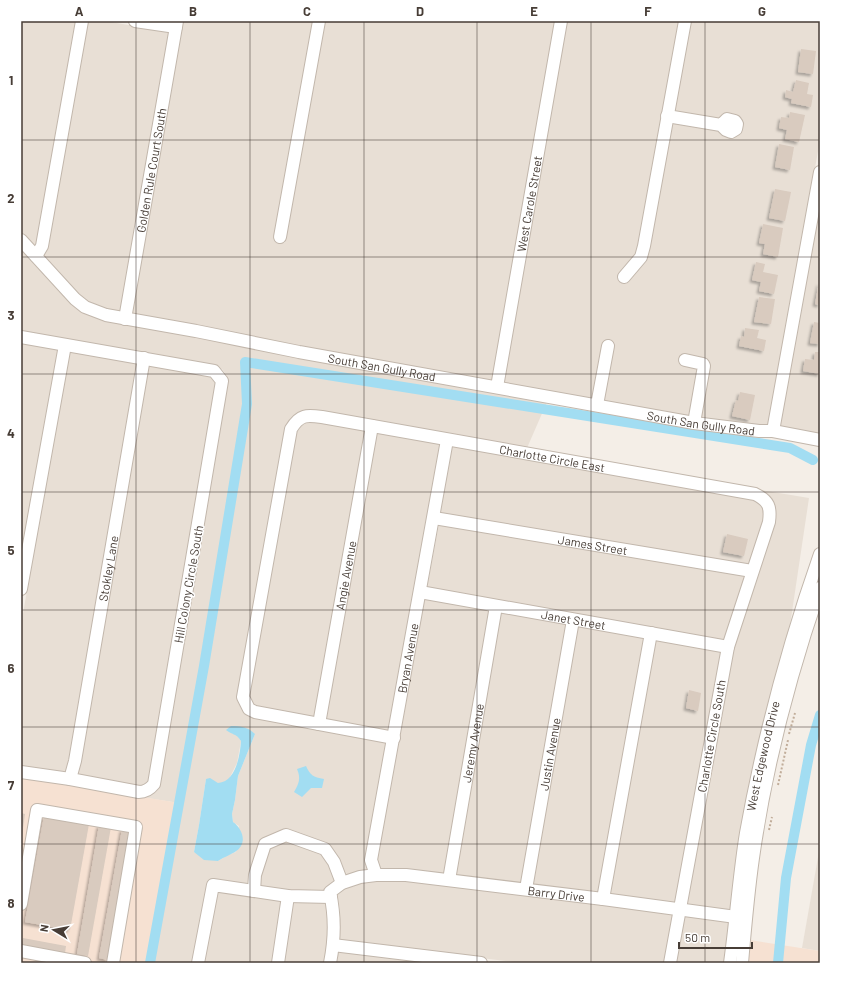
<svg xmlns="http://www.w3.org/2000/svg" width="841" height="984" font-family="Barlow,sans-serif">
<defs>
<filter id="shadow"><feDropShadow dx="-2.5" dy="2.5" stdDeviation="1" flood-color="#0004"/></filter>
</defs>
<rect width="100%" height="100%" fill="#f4eee7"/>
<!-- residential -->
<g fill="#e8dfd5" fill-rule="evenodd">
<path d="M21,21H76L37,244L35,247L21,232Z"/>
<path d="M88,21H105L169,32L120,313L107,310L88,303L79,295L42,256L48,247Z"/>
<path d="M183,21H313L274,241L285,243L324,21H555L492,381L300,347L131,315Z"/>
<path d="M567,21H679L639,245L636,255L617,277L626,284L646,260L690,21H820V140L769,426L695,418L504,383Z"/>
<path d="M820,200V435L780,427Z"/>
<path d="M21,248L29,257L28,258L32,260L71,303L81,311L94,317L105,320L195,336L547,402L527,448L301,412L290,419L285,428L240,705L388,742L369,871L346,876L339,860L288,830L260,842L250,874L249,885L213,880L193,963H153L179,803L141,797L148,796L156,792L162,771L227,389L228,381L226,377L227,376L222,369L21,332ZM229,732L255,734L238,776L235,800L232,814L233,822L239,826L236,852L228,855L218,861L194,852L199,825L206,779L218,783H223L229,779L237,763L241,741L236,734Z"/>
<path d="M21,342L58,349L21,557Z"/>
<path d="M69,351L138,362L66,774L21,766V625Z"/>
<path d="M149,364L212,376L216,382L148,782L141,787L77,776Z"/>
<path d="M309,421L365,430L314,718L253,706L249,697L297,431L300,425Z"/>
<path d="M377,432L441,444L389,732L325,720Z"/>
<path d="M452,446L754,498L762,505L765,512L763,521L749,565L440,514Z"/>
<path d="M760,490L809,498L789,632L741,832L733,882L731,911L686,905L733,648L775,523L776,510Z"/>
<path d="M439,524L745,575L724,641L427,588Z"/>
<path d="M425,597L490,610L444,874L380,870L377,860Z"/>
<path d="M501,612L567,624L521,883L455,876Z"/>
<path d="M578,625L644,637L599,893L532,885Z"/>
<path d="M655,639L721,651L675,904L610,894Z"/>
<path d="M287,841L321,853L329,864L335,881L325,892L289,890L260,887L261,876L270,848Z"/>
<path d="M820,846V951L802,948Z"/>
<path d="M377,880H406L673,914L664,963H522L339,941L340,911L337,893L345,887L361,882Z"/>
<path d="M217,891L282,900L272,963H204Z"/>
<path d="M293,901L327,902L328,911V945L324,963H283Z"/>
<path d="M684,915L729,921L724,963H676Z"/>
<path d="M338,951L441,963H336Z"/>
</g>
<!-- commercial -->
<g fill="#f6e1d2">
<path d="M21,777L179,803L153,963H21Z"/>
<path d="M750,940L820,951V963H748Z"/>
</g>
<!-- water -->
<g fill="#a2ddf2">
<path d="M231,726C241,726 248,727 255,734L238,776L235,800L232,814L233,822C243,829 248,844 235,852C230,855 224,857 218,861L204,860L194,852L199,825L206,779L210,778L218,783C236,782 240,755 241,741C236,733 232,735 226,730Z"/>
<path d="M306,766C310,775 313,777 324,779L322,788H311L302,797L294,792C299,784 301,778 297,769Z"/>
</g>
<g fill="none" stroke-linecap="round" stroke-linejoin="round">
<!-- canal -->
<g stroke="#a2ddf2" stroke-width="10">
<path d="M150,963L204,666L247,404L245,362L790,448L813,460"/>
<path d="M778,963L786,878L811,745L820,715"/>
</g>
</g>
<!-- building -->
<g fill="#d9cbbf" filter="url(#shadow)">
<path d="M801,49L816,51L813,74L798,72Z"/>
<path d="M796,80L809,83L807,94L813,95L811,107L791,103L792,99L785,97L786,90L793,92Z"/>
<path d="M790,112L805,115L799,142L785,139L787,130L779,128L781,117L789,118Z"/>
<path d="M779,144L794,147L790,170L775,167Z"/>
<path d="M775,189L791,192L785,221L769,218Z"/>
<path d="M763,224L783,228L778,257L763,254L765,244L759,243Z"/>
<path d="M756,262L765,264L763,272L778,275L774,294L759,291L761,282L752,280Z"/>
<path d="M819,283H820V305L815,304Z"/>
<path d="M759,297L775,299L771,324L754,322Z"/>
<path d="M814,322L820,323V344L810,343Z"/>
<path d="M745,328L759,330L757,338L766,340L764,351L739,346L741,336L744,337Z"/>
<path d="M815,352H820V374L803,371L805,359L814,360Z"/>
<path d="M740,392L755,395L750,420L732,416L736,400L738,401Z"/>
<path d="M727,534L748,539L744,556L723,552Z"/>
<path d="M689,690L701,693L698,711L686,708Z"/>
<path d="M21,813L25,814L22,835L21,834Z"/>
<path d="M44,816L89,824L70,930L25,922Z"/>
<path d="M99,825L111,827L88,956L77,954Z"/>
<path d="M122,829L131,831L108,960L99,958Z"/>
<path d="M23,938L66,946L65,953L22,945Z"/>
</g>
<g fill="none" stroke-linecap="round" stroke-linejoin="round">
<defs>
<g id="minor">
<path d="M135,21L176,27"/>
<path d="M667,116L721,125L726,130L731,132L736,129L737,124L735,121L727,119L721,125"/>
<path d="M280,237L319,21"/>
<path id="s1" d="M21,240L75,299L85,307L106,315L196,331L299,352L694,423L759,431H773L820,440"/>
<path d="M36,256L42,246L82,21"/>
<path d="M624,277L641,257L644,246L685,21"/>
<path id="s2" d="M125,319L177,21"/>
<path d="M21,337L214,371L222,381L154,784C150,789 145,792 139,792L70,779L21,772"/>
<path d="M685,360L703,364L704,366L694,423"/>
<path id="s3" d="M497,387L561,21"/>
<path d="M597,405L608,346"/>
<path d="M773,431L820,172"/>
<path id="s4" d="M434,518L752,571"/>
<path d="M21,589L65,345"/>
<path id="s5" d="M420,592L728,647"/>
<path id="s6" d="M319,724L372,426"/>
<path id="s7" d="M394,738L255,712L249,709L243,697L291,429C300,414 307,415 322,417L755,494C769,501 771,507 769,522L728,647L670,963"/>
<path id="s8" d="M70,779L75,761L144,358"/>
<path id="s9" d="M376,875L371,860L447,440"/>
<path id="s10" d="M449,880L496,606"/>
<path id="s11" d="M526,889L573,620"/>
<path d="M254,891L255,875L265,844L286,835L325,849L334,862L342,883"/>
<path d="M603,899L651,633"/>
<path d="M21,904L37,810L136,827L113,963"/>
<path d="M333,945L481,963"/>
<path d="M21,951L85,963"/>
<path d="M198,963L213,885L288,896L331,897"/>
<path d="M278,963L288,896"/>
<path id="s12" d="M330,963C335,937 335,917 330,892L342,883L360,877L376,875H406L603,899L736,917"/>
<path id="s13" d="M730,963C736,920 739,876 746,833C763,739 788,645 820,554"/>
<path d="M742,963C745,928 748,893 753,858C766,766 790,675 820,588"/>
</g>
</defs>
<!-- minor casing -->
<use href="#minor" stroke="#c2b7ac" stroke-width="14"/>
<!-- path -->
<g stroke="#c1ad9a" stroke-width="2" stroke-dasharray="2 2" stroke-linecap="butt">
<path d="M789,734L795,713"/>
<path d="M778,785L788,740"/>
<path d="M769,830L772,817"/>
</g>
<!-- minor -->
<use href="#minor" stroke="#fff" stroke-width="12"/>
</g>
<!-- grid -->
<path fill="none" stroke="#473d36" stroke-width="1" stroke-opacity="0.55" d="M136,21V963M250,21V963M364,21V963M477,21V963M591,21V963M705,21V963M21,140H820M21,257H820M21,374H820M21,492H820M21,610H820M21,727H820M21,844H820"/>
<g text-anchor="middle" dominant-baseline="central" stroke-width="3" stroke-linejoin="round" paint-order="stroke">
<!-- street labels -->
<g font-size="12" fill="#473d36" stroke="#fff">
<text stroke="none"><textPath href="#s2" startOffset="151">Golden Rule Court South</textPath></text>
<text stroke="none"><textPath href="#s3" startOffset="186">West Carole Street</textPath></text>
<text stroke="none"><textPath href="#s1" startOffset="396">South San Gully Road</textPath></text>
<text stroke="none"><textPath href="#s1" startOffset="720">South San Gully Road</textPath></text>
<text stroke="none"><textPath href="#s7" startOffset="704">Charlotte Circle East</textPath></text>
<text stroke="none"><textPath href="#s4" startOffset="161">James Street</textPath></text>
<text stroke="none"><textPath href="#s8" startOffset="214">Stokley Lane</textPath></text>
<text stroke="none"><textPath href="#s6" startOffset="151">Angie Avenue</textPath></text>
<text transform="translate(188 584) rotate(-80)">Hill Colony Circle South</text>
<text stroke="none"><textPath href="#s5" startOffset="156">Janet Street</textPath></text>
<text stroke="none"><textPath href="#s9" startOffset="221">Bryan Avenue</textPath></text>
<text transform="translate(711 736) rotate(-80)">Charlotte Circle South</text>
<text stroke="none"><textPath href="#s10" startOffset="139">Jeremy Avenue</textPath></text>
<text stroke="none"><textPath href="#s11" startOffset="137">Justin Avenue</textPath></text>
<text stroke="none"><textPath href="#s13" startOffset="210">West Edgewood Drive</textPath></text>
<text stroke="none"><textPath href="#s12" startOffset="303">Barry Drive</textPath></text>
</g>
</g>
<!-- border -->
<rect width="841" height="984" fill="none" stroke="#ffffff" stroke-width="44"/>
<!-- north arrow -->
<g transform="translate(54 930) rotate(280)" stroke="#ffffff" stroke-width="3" paint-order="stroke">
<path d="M0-3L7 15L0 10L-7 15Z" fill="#473d36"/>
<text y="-6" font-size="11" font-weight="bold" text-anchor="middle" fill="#473d36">N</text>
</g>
<!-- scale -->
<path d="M679 942v6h73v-6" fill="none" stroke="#473d36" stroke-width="2"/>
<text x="685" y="942" font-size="12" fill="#473d36" stroke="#ffffff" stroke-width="3" paint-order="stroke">50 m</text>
<rect x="22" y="22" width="797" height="940" fill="none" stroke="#473d36" stroke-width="1.5"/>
<g font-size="13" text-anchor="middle" font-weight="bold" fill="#473d36">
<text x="79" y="16">A</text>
<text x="193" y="16">B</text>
<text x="307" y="16">C</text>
<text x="420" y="16">D</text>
<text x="534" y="16">E</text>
<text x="648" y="16">F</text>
<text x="762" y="16">G</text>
<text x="11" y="85">1</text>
<text x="11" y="203">2</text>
<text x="11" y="320">3</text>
<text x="11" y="438">4</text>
<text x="11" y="555">5</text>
<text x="11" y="673">6</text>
<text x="11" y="790">7</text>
<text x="11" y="908">8</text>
</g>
</svg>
